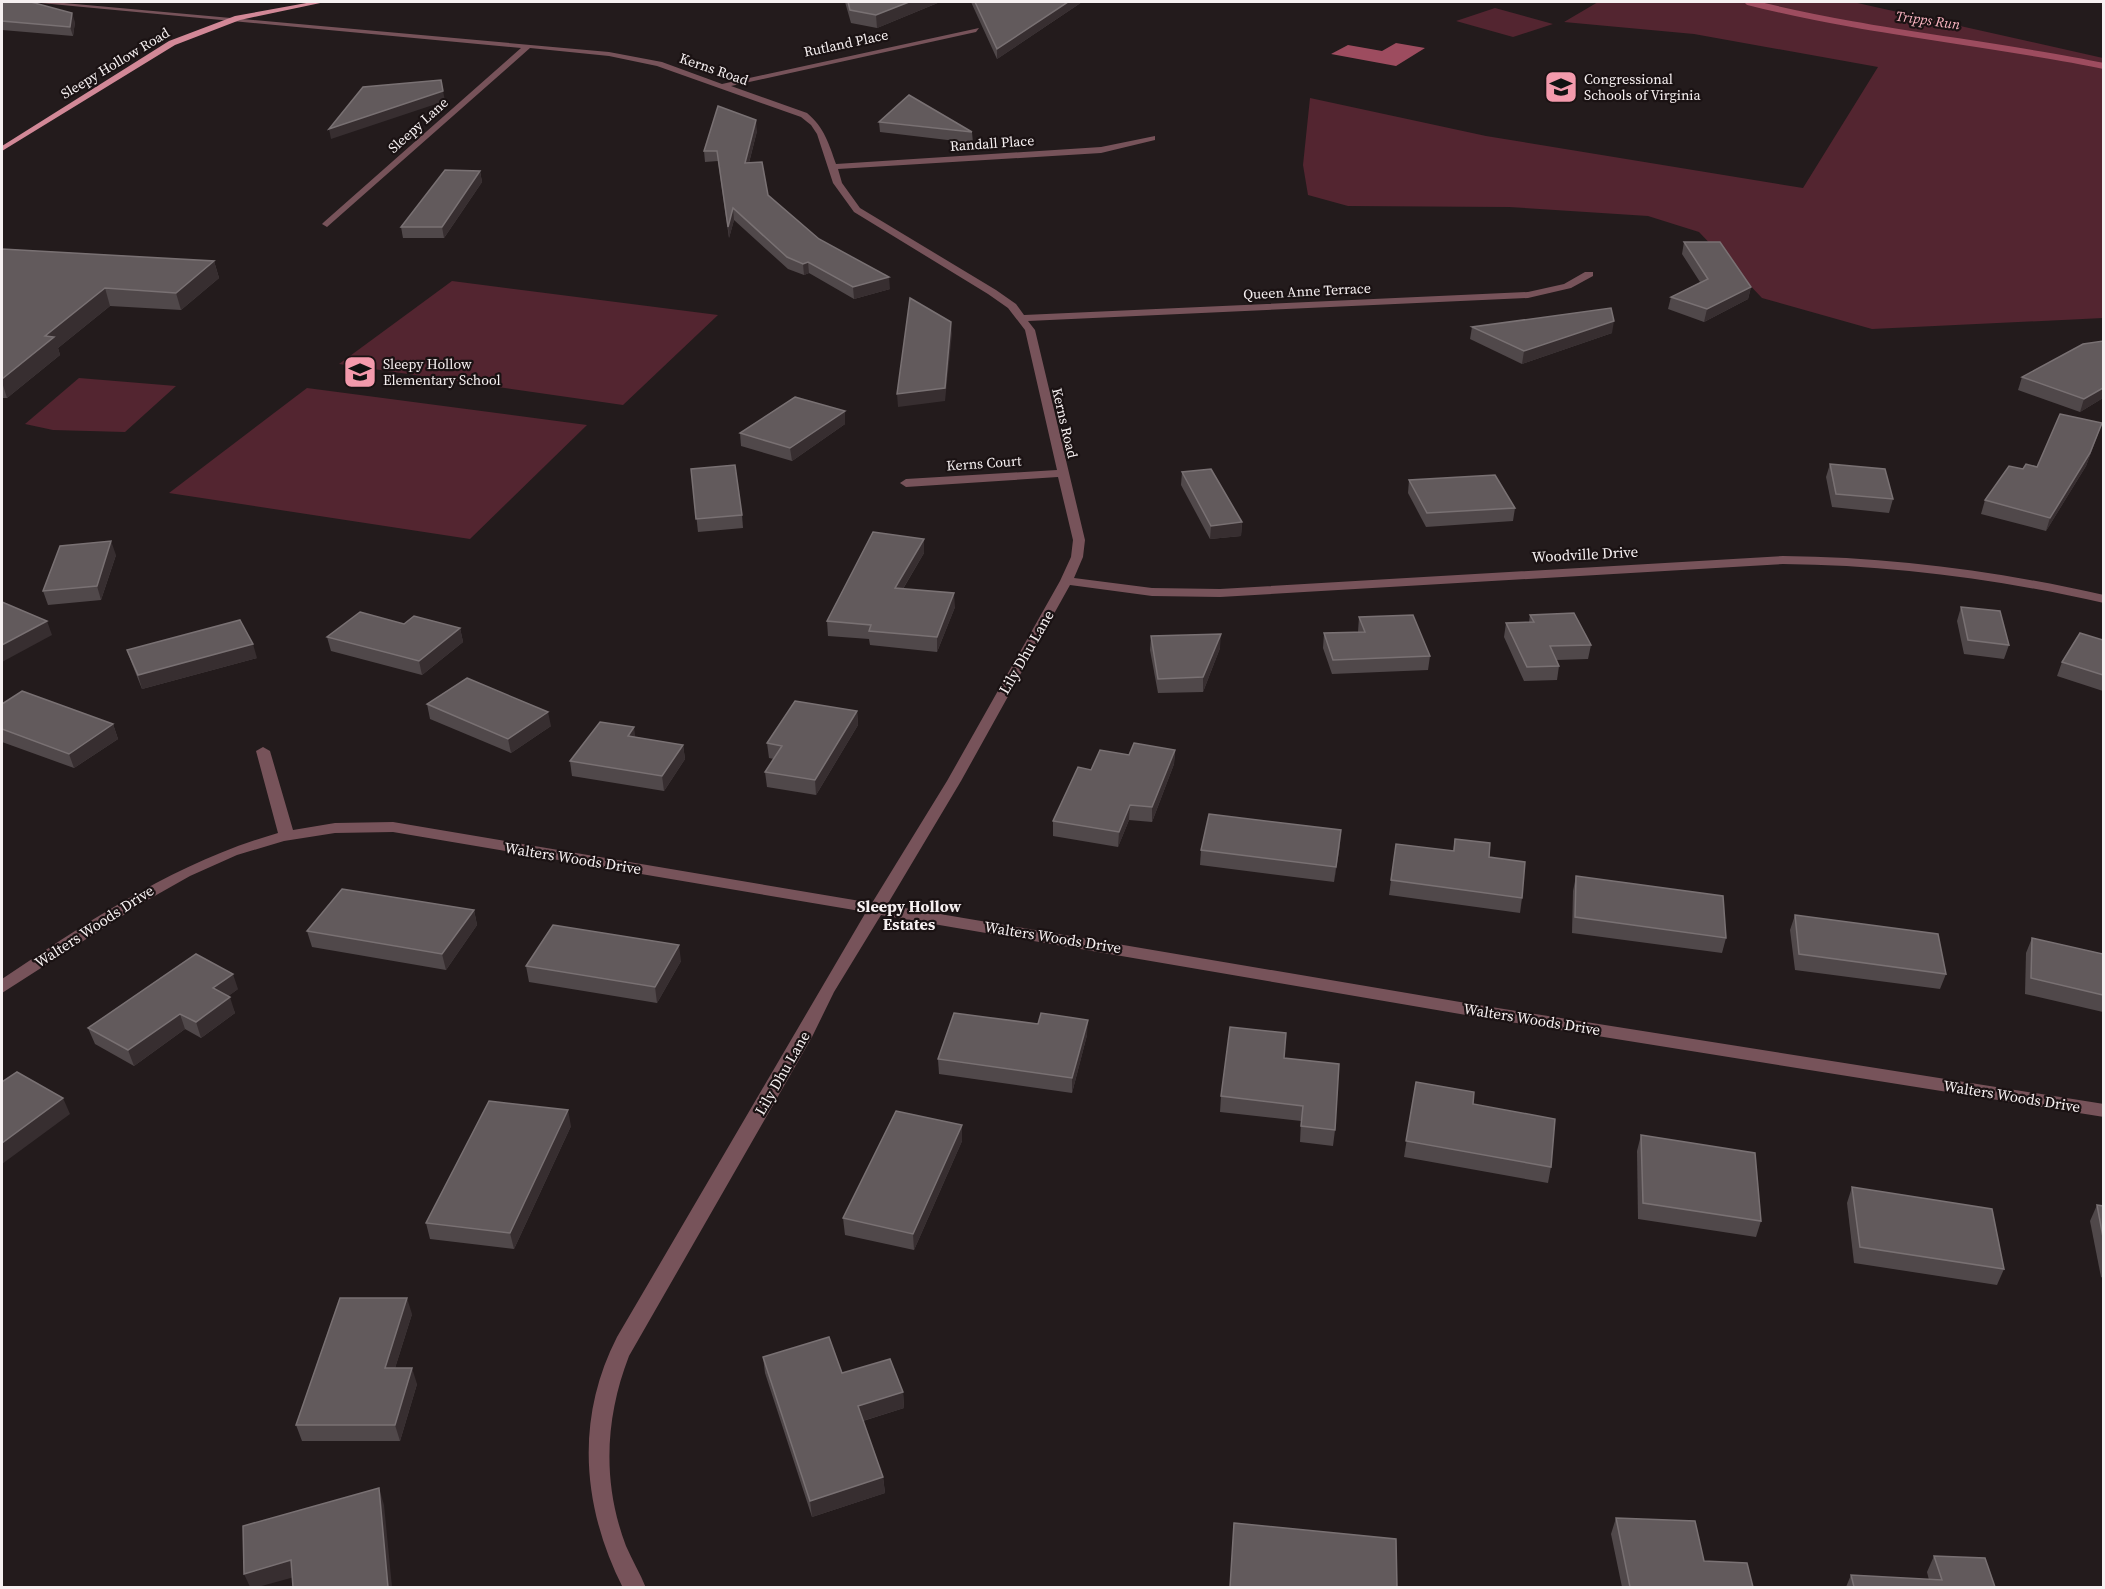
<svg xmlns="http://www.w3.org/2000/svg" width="2105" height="1589" font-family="'Source Serif 4',serif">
<rect width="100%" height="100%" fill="#231b1c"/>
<!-- green -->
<g fill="#532530">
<path d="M1598,2H1853L2103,58V318L1872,329L1762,298L1699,232L1648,216L1509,207L1348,206L1308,195L1303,165L1310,98L1486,136L1803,188L1878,67L1694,34L1564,22Z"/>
<path d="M1495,8L1553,24L1513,37L1456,21Z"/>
<path d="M452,281L718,315L623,405L339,364Z"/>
<path d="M79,378L176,386L125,432L53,430L25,424Z"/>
<path d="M307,388L587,425L470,539L169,493Z"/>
</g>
<!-- water -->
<path fill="#9d4c5f" d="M1396,43L1425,48L1396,66L1331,54L1348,45L1382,51Z"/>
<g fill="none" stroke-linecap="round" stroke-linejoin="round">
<!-- stream -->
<path stroke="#9d4c5f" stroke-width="6" d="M1748,2C1865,32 1986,42 2104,66"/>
<!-- minor -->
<path fill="#77535a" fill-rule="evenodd" d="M30,2H53L609,52L662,62L722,84L979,28L976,32L731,86L807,113C824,127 829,144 836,164L1101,147L1155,136V140L1101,153L838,169L842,183L860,208L996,290L1016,304L1024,315L1528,292L1564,284L1585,272H1593V276L1571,288L1528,298L1028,321L1035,330L1085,540L1083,557L1074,578L1152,588L1220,589L1783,556C1892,557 1997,571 2104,595V603C1997,579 1892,565 1783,564L1220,597L1152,596L1070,585L961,781L887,905L1466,1003L2104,1104V1117L1466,1015L881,915L834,992L812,1037L629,1356C605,1418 602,1483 626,1546C632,1560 640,1573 646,1588H623C582,1507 575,1419 617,1337L866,912L393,832L335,833L284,841L237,855L190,876L144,902L2,993V979C91,920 174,863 278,833L256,751L263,747L270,751L293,830L335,823L393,822L872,903L947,781L1060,581L1071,557L1073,540L1058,477L906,487L900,483L906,479L1057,470L1025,330L1008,308L988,294L854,212L833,183L817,134L811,125L801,117L657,66L609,56L530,48L327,227L322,224L324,222L521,48Z"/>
<!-- major -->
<path fill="#d28897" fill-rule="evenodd" d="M312,2H325L240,20L175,45L2,151V146L169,41L235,16Z"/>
</g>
<!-- wall -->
<g fill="#50484a">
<path d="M2,2L75,22L73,36L2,30Z"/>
<path d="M845,2H940L877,28L851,23Z"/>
<path d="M971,2H1082L997,59Z"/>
<path d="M879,122L972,132L973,143L880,132Z"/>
<path d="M757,131L749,163L768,195L819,239L890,289L854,299L809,273L804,275L788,269L734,220L729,238L718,161L705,162L704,151Z"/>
<path d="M480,171L482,182L444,238H403L401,227Z"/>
<path d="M1684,242L1751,287L1748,299L1704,322L1668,309L1671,297L1700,282L1682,254Z"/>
<path d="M2,249L214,261L219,278L181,310L110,306L58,348L60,355L7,398H2Z"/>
<path d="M1472,327L1612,333L1522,364L1470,339Z"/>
<path d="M2022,377L2103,398L2080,412L2018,390Z"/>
<path d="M845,411V424L792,461L741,446L740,433Z"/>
<path d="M2102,423L2086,466L2046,531L1981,514L1985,500L2023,469L2037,467Z"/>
<path d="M1830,464L1893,499L1889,513L1832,507L1826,477Z"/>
<path d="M691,469L742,515L743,528L698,532Z"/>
<path d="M1182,472L1242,522L1241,536L1210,539L1181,485Z"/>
<path d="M1409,480L1515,508L1513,521L1426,527L1408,493Z"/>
<path d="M924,539V553L903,589L955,607L937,652L870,645L869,639L828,636L827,621Z"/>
<path d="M116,555L101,600L48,605L43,591Z"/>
<path d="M1961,607L2009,645L2004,659L1964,654L1957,621Z"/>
<path d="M1530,615L1591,645L1588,659L1557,660L1559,666L1557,680L1524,681L1504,637L1506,623L1529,622Z"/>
<path d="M1359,617L1430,656L1428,670L1332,674L1323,648L1324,633L1358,632Z"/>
<path d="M404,624L460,628L463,642L422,675L331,651L327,637Z"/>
<path d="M1151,636L1220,648L1203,692L1158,693L1150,650Z"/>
<path d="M2103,640V691L2057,676L2062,662Z"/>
<path d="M127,650L257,658L142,689L132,664Z"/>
<path d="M2,704L113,724L118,739L74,768L2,742Z"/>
<path d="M427,704L551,726L511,753L430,719Z"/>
<path d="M857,711L858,725L816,795L767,787L765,772L774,759L769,758L767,743Z"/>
<path d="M635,737L683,745L685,759L664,791L572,776L570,761Z"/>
<path d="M1175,750L1174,764L1152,822L1129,820L1118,847L1053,836V821L1129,755Z"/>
<path d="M1455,839L1489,857L1522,898L1520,913L1389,895L1396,844L1453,851Z"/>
<path d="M1340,845L1334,882L1200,865L1201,850Z"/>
<path d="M1576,876L1726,938L1722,953L1572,933L1573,891Z"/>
<path d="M474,910L477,925L446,970L312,947L307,931Z"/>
<path d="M1795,915L1946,974L1940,989L1795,970L1790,930Z"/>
<path d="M2032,938L2103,954V1012L2025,994L2026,953Z"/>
<path d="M681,961L657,1003L529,982L526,966Z"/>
<path d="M238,989L228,996L235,1013L201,1038L185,1029L134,1066L95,1044L88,1028Z"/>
<path d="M1087,1035L1072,1093L939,1074L938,1059Z"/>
<path d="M1284,1058L1335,1130L1333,1146L1300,1142L1301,1121L1220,1112L1221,1096Z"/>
<path d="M1416,1082L1473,1104L1551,1167L1548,1183L1404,1157Z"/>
<path d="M962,1125V1141L914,1250L845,1235L843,1218Z"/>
<path d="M571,1126L514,1249L430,1239L426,1223Z"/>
<path d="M1641,1135L1761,1221L1756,1237L1638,1219L1637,1151Z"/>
<path d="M1852,1187L2004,1269L1997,1285L1854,1263L1847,1203Z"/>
<path d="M2097,1205L2103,1206V1278L2101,1277L2090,1221Z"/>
<path d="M412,1314L395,1368L417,1384L400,1441H302L296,1425Z"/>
<path d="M763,1357L842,1373L903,1392L904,1408L863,1421L883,1477L885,1493L812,1517L765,1373Z"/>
<path d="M1616,1518L1704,1561L1753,1587H1622L1611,1534Z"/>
<path d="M1934,1556L1995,1587H1846L1851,1575L1929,1580L1927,1572Z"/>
</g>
<!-- shaded-wall -->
<g fill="#372e30">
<path d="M909,2H940L877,28L876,15Z"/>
<path d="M1068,2H1082L997,59V49Z"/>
<path d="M72,13L75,22L73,36L70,27Z"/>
<path d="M443,91L445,101L331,139L329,129Z"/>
<path d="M756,120L757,131L746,174L745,163Z"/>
<path d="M480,171L482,182L444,238L442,227Z"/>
<path d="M733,208L734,220L729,238L728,227Z"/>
<path d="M214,261L219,278L181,310L176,293Z"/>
<path d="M808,262L809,273L804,275L803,264Z"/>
<path d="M889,277L890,289L854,299L853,287Z"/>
<path d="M1751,287L1748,299L1704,322L1707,309Z"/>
<path d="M105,288L110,306L58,348L60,355L7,398L2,382V379L45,336Z"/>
<path d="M1614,321L1612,333L1522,364L1524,351Z"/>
<path d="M951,322L952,334L945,401L898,407L897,394Z"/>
<path d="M2103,388V398L2080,412L2084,399Z"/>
<path d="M845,411V424L792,461L790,448Z"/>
<path d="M2102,423L2086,466L2046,531L2050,518Z"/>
<path d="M1242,522L1241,536L1210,539L1211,526Z"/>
<path d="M924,539V553L895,602V588Z"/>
<path d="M111,541L116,555L101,600L97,586Z"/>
<path d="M954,593L955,607L937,652V637Z"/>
<path d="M47,621L52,635L2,662V645Z"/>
<path d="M460,628L463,642L422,675L419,661Z"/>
<path d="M1221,634L1220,648L1203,692V677Z"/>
<path d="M253,644L257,658L142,689L138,675Z"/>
<path d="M857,711L858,725L816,795L815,780Z"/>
<path d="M548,712L551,726L511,753L508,739Z"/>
<path d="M113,724L118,739L74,768L69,754Z"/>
<path d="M634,727L636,742L628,736Z"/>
<path d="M683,745L685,759L664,791L662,776Z"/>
<path d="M1175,750L1174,764L1152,822V807Z"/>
<path d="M1130,805L1129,820L1118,847L1119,832Z"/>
<path d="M1341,830L1340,845L1334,882L1336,867Z"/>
<path d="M474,910L477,925L446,970L442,954Z"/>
<path d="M679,945L681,961L657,1003L655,987Z"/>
<path d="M233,974L238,989L218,1004L213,988Z"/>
<path d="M230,997L235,1013L201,1038L196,1022Z"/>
<path d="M180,1014L185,1029L134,1066L128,1050Z"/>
<path d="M1088,1020L1087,1035L1072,1093V1078Z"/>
<path d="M63,1098L70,1114L2,1164V1143Z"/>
<path d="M568,1110L571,1126L514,1249L510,1233Z"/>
<path d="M962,1125V1141L914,1250L913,1234Z"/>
<path d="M407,1298L412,1314L390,1384L385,1368Z"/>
<path d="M412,1368L417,1384L400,1441L395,1425Z"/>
<path d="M903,1392L904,1408L859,1422L858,1406Z"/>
<path d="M883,1477L885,1493L812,1517L810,1501Z"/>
<path d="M379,1488L384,1505L392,1587H388Z"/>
<path d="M291,1560L298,1576L258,1587H250L244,1574Z"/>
</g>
<!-- building -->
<g fill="#625a5c" stroke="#797173" stroke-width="1.5">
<path d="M2,2H31L72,13L70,27L2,21Z"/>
<path d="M848,2H909L876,15L850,10Z"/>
<path d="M975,2H1068L997,49Z"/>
<path d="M441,80L443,91L329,129L363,87Z"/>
<path d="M909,95L972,132L879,122Z"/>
<path d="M718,106L756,120L745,163L762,162L768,195L819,239L889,277L853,287L808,262L803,264L787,257L733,208L728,227L717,151H704Z"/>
<path d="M445,170L480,171L442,227H401Z"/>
<path d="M1684,242H1720L1751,287L1707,309L1671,297L1708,279Z"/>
<path d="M2,249L214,261L176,293L105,288L45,336L54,337L2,379Z"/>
<path d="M910,298L951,322L945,388L897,394Z"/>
<path d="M1611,308L1614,321L1524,351L1472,327Z"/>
<path d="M2103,341V388L2084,399L2022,377L2083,344Z"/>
<path d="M795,397L845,411L790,448L740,433Z"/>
<path d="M2060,414L2102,423L2090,453L2050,518L1985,500L2009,466L2023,469L2026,464L2037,467Z"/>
<path d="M1830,464L1885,469L1893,499L1836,494Z"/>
<path d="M735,465L742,515L696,519L691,469Z"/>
<path d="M1211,469L1242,522L1211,526L1182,472Z"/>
<path d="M1495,475L1515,508L1427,513L1409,480Z"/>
<path d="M873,532L924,539L895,588L954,593L937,637L869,631L871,625L827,621Z"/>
<path d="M111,541L97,586L43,591L60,546Z"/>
<path d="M2,602L47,621L2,645Z"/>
<path d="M1961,607L2000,611L2009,645L1968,640Z"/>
<path d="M360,612L404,624L414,616L460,628L419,661L327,637Z"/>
<path d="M1574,613L1591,645L1550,646L1559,666L1527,667L1506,623L1534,622L1530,615Z"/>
<path d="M1413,615L1430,656L1333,660L1324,633L1365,632L1359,617Z"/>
<path d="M240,620L253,644L138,675L127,650Z"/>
<path d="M2080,633L2103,640V675L2062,662Z"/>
<path d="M1221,634L1203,677L1158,679L1151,636Z"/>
<path d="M467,678L548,712L508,739L427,704Z"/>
<path d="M22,691L113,724L69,754L2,729V704Z"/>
<path d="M795,701L857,711L815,780L765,772L782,746L767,743Z"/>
<path d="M600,722L634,727L628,736L683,745L662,776L570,761Z"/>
<path d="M1134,743L1175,750L1152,807L1130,805L1119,832L1053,821L1078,767L1091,770L1100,750L1129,755Z"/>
<path d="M1209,814L1341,830L1336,867L1201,850Z"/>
<path d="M1455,839L1490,843L1489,857L1525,862L1522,898L1391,880L1396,844L1454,851Z"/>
<path d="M1576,876L1723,896L1726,938L1575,917Z"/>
<path d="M342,889L474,910L442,954L307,931Z"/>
<path d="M1795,915L1938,934L1946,974L1799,954Z"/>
<path d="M553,925L679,945L655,987L526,966Z"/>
<path d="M2032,938L2103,954V995L2031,978Z"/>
<path d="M196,954L233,974L213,988L230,997L196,1022L180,1014L128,1050L88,1028Z"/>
<path d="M954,1013L1038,1024L1041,1013L1088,1020L1072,1078L938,1059Z"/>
<path d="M1230,1027L1286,1033L1284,1058L1339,1064L1335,1130L1301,1126L1303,1106L1221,1096Z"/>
<path d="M17,1072L63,1098L2,1143V1082Z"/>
<path d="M1416,1082L1474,1092L1473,1104L1555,1119L1551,1167L1406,1141Z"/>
<path d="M489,1101L568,1110L510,1233L426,1223Z"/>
<path d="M896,1111L962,1125L913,1234L843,1218Z"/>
<path d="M1641,1135L1755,1153L1761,1221L1643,1203Z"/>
<path d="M1852,1187L1992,1209L2004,1269L1860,1247Z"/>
<path d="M2097,1205L2103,1206V1237Z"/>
<path d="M340,1298H407L385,1368H412L395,1425H296Z"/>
<path d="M829,1337L842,1373L890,1359L903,1392L858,1406L883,1477L810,1501L763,1357Z"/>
<path d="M379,1488L388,1587H293L291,1560L244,1574L243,1526Z"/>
<path d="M1616,1518L1695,1521L1704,1561L1747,1563L1753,1587H1630Z"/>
<path d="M1234,1523L1396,1539L1397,1587H1230Z"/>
<path d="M1934,1556L1985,1558L1995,1587H1854L1851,1575L1942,1580Z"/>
</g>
<!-- icons -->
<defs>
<symbol id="school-square" viewBox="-11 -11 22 22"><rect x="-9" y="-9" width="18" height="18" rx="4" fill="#f39aac" stroke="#1a1213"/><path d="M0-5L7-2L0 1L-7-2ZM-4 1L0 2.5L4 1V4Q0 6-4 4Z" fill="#111"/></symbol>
</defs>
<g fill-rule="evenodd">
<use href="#school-square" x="1542" y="68" width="38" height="38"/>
<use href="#school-square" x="341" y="353" width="38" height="38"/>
</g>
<g text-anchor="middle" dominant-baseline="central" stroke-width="4.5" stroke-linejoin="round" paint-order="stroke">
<!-- far-water labels -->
<g font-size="14" font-style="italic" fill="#feb8c5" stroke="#1a1213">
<text transform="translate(1928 20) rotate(8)">Tripps Run</text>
</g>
<!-- far-street labels -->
<g font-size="14" fill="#f6f0f1" stroke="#1a1213">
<text transform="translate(846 43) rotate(-12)">Rutland Place</text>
<text transform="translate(115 63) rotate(-31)">Sleepy Hollow Road</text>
<text transform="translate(714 69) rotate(19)">Kerns Road</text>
<text transform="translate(418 125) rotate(-42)">Sleepy Lane</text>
<text transform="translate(992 143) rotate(-4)">Randall Place</text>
<text transform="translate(1307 291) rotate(-3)">Queen Anne Terrace</text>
<text transform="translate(1065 423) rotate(77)">Kerns Road</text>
<text transform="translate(984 463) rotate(-4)">Kerns Court</text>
</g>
<!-- far-poi labels -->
<g font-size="14" fill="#f6f0f1" stroke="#1a1213" text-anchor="start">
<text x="1584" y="79">Congressional<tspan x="1584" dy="16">Schools of Virginia</tspan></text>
<text x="383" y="364">Sleepy Hollow<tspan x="383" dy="16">Elementary School</tspan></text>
</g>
<!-- street labels -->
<g font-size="15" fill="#f6f0f1" stroke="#1a1213">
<text transform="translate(1585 554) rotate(-3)">Woodville Drive</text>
<text transform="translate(1026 652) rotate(-60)">Lily Dhu Lane</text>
<text transform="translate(573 858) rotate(9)">Walters Woods Drive</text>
<text transform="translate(94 926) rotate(-33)">Walters Woods Drive</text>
<text transform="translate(1053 937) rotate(9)">Walters Woods Drive</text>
<text transform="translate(1532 1019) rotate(9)">Walters Woods Drive</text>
<text transform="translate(782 1073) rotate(-60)">Lily Dhu Lane</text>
<text transform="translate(2012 1096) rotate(9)">Walters Woods Drive</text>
</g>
<!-- neighbourhood labels -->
<g font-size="16" font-weight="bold" fill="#f6f0f1" stroke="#1a1213">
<text x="909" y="906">Sleepy Hollow<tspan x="909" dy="18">Estates</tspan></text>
</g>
</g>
<!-- border -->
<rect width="2105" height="1589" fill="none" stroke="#f6f0f1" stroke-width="6"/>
</svg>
